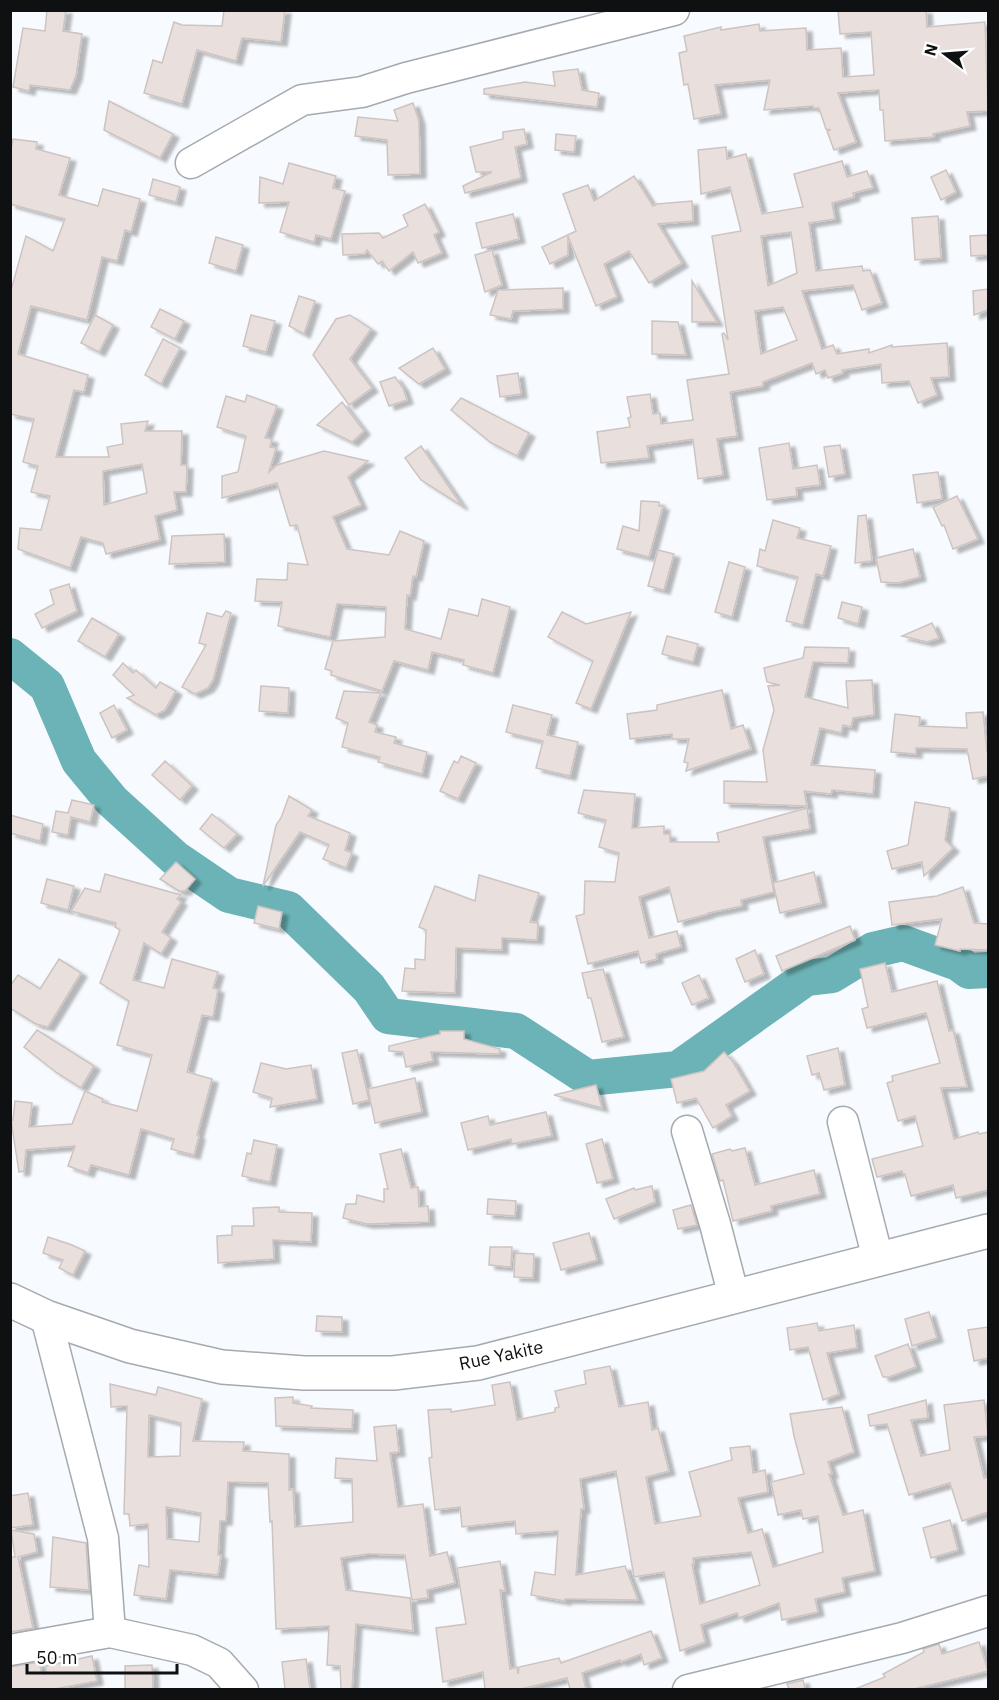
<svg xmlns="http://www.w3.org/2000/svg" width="999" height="1700" font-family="'IBM Plex Sans',sans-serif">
<defs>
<filter id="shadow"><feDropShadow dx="6" dy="4" stdDeviation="1.5" flood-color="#0004"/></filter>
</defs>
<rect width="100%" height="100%" fill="#f7fafe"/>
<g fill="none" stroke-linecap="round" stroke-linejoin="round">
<!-- river -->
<path stroke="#6bb3b6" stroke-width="36" d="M10,656L47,686L79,761L112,801L176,859L229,895L288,909L369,988L388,1016L516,1031L588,1078L678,1069L806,978L832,975L873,950L903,943L958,963L969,971L988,970"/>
</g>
<!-- building -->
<g fill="#e9e0dd" stroke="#cdc4c1" stroke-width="1.5" fill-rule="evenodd" filter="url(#shadow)">
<path d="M47,10H66L63,31L82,34L76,76L70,90L30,85L29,91L13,87L23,28L45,31Z"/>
<path d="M224,10H285L281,42L242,38L236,61L197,50L182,104L144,93L153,60L162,63L174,22L182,25L222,26Z"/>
<path d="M838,10H926L927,27L985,22L988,111L967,112L970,126L933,134L934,137L885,141L883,110H880L879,90L838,93L856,142L834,150L827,131L831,130L826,129L819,108H813V106L764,110L770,80L715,85L721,114L694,119L688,84L684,85L679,53L687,51L684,36L721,27V30L759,24L760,31L806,28L807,50L841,48L843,77L874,75L871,32L840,34Z"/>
<path d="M578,69L582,90L599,93L597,107L484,94V89L525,82L555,86L553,72Z"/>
<path d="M109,101L173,134L160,158L104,130Z"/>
<path d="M413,103L419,121L420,174L388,175L387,140L355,136L358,117L398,121L394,110Z"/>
<path d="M524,129L527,144L515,147L521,178L465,193L463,186L492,172H476L470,147L503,139V132Z"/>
<path d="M556,134L576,136L574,152L555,150Z"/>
<path d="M13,139L37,142L36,149L70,158L59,195L98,206L103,189L140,199L131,232L125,230L117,261L102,257L87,320L31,306L18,354L88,375L84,392L74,390L56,457H109L107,447L123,444L121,424L148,421L145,431H182L181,465H187L186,492H174L177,510L155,516L160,540L106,554L103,543L81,537L70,568L18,549L20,528L41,530L50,496L31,492L38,466L23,462L34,419L10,414V294L26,236L53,251L65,219L10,204V155ZM142,464L147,493L104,505L103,471Z"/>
<path d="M726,147L727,159L746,154L762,214L803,207L794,174L842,161L847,177L867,171L873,188L853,193L854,197L832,203L835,219L809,223L816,271L862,266L863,271L870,270L882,303L862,310L853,285L802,291L822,349L833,345L837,354L869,349V353L892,345V347L947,343L949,377L931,378L937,395L918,403L909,381L882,383L881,364L842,370L843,373L828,378L825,370L816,374L812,363L763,382V386L730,392L737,436L717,439L723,475L698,479L693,439L647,446L649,458L601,463L597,432L630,427L628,418L631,417L627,397L650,394L653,414L660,413L661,424L693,420L687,380L729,374L722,334L724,333L728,340L712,236L741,231L730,187L701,194L698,150ZM791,232L797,273L768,286L761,236ZM783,307L797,340L761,354L755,311Z"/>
<path d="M289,163L336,176L333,188L345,191L331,239L316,235L314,242L280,232L289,202L259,203L260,177L283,184Z"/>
<path d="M946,170L956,192L941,200L931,177Z"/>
<path d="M634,176L653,206L657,204L692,201L693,221L658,224L682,263L649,283L629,251L604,264L617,297L596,306L568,236V255L550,264L542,247L576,231L563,194L588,185L594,201Z"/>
<path d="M153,179L180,187L176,202L149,195Z"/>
<path d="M425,204L439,232L434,235L442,253L418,263L413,252L389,271L382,261L378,264L367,250L365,254L343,255L342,234L379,233L383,238L408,226L403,215Z"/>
<path d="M513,214L519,239L482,248L476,223Z"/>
<path d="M938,216L941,258L915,260L912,218Z"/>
<path d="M987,235L988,255L971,256L970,236Z"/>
<path d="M216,237L243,245L236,271L209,263Z"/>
<path d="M492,250L502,285L485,292L475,255Z"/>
<path d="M692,281L717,322H692Z"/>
<path d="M563,288V309L513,311L511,319L490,315L498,290Z"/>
<path d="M988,289V310L974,315L973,291Z"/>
<path d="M299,296L315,301L304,334L289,326Z"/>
<path d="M160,309L184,321L175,339L151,327Z"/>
<path d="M95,315L113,325L99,352L81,343Z"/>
<path d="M251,315L275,321L266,352L243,346Z"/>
<path d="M350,315L371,329L350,359L372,388L349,405L313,355L336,319Z"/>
<path d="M652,321L678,322L686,355L652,354Z"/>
<path d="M163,339L180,348L161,384L145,375Z"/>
<path d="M433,348L445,369L419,384L399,368Z"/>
<path d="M518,373L521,394L500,397L497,376Z"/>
<path d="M395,377L403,388L407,400L389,406L380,382Z"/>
<path d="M247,395L277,406L265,438L272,439L270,447L276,448L269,472L277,465L324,451L368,461L348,477L361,505L333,517L347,549L389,555L400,531L424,541L416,577L413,576L410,596L407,595L405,629L441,639L449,609L478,616L482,599L510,607L493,673L463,665L464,660L432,652L428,670L394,661L382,691L331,675L332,671L325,669L333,641L385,637L386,607L337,604L330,637L278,626L282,602L255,601L257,579L287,580L288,563L308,565L297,525L290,526L277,483L222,498V476L238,472L246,436L217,427L226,396L245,402Z"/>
<path d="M461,398L529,433L517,456L490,442L451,410Z"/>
<path d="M342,402L364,431L352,442L317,425Z"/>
<path d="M789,443L793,469L817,465L820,485L796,488L797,496L767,500L759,448Z"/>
<path d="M840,445L845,474L829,477L824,447Z"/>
<path d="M421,446L462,506L421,480L405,458Z"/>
<path d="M938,472L942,499L917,503L913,475Z"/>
<path d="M957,496L978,539L953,549L944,525L942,526L933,507Z"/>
<path d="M641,501L659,502V506H663L649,557L617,549L623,526L639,531Z"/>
<path d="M866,515L872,561L855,563L858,516Z"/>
<path d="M773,520L800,528L797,538L831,546L823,576L816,574L803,625L786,621L798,577L757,566L760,549L765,551Z"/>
<path d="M224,534L225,562L169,564L172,536Z"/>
<path d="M913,549L920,577L898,583L881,582L876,558Z"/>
<path d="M658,550L674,554L664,590L648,586Z"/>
<path d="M729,562L745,567L732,617L715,612Z"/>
<path d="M69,584L77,611L42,628L35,614L54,604L50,590Z"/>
<path d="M842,602L862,607L858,624L838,618Z"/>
<path d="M226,611L231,613L213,680L208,688L195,694L182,687L206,645L199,643L207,613L222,617Z"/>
<path d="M562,612L586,624L631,612L591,709L576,703L593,661L548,637Z"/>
<path d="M92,618L119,634L105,657L78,641Z"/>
<path d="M932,623L939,638L927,642L902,636Z"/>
<path d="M667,636L698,644L693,662L662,654Z"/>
<path d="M805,647L849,648L848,663L813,662L805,697L848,708L846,681L872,680L874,715L853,718L851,727L843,725L841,733L820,728L811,765L875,770L873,794L832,790L831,794L804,791L807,806L724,803V781L767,782L763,750L774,710L768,686L780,685L767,682L764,668L803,658Z"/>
<path d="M123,663L133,673L136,670L156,688L160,682L176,691L165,710L156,715L127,698L134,695L113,675Z"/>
<path d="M261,686L289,688L288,713L259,711Z"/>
<path d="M722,690L731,729L743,725L751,749L686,771L688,763L684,762L689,739H672V734L630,739L627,714L657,710V705Z"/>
<path d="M344,691L381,693L369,722L377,725L375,732L396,737L394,743L427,752L422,774L378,762L380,757L342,747L348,723L336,718Z"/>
<path d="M114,705L127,730L112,738L100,713Z"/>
<path d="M513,705L552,715L547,735L578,742L570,776L536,768L543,741L506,732Z"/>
<path d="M983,712L987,752H988V776L973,779L967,749L916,748V754L891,752L895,714L920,717L919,726L967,728L966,713Z"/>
<path d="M461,756L476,763L458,799L440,791L454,761L458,763Z"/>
<path d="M165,761L192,786L180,800L152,775Z"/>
<path d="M584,790L635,794L632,828L664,826V834H670V842H719L717,833L807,808L810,829L763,837L774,892L741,900L742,906L708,913V914L678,922L669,887L639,897L649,938L677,931L681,947L656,954L657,959L641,963L638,951L588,964L576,916L584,914L585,881L615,882L619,853L599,847L606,820L578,813Z"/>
<path d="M289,796L312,810L308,816L350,833L345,850L352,853L346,868L323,859L329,845L300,832L263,886L276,825L281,818Z"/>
<path d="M72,800L94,805L90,822L71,817L68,835L52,832L56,811L68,813Z"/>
<path d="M915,802L950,808L945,840L953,848L924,876L922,862L892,869L887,851L908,845Z"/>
<path d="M212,814L237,834L224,848L200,829Z"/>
<path d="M10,815L43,824L40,841L10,833Z"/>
<path d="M176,862L195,879L185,891H179L160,879Z"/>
<path d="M814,872L821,903L780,913L773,883Z"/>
<path d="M105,874L181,895L177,899L181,902L162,932L171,938L161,954L144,943L133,980L164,988L172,959L218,972L213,988L218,989L213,1017L202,1015L187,1072L212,1079L197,1135L199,1136L194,1155L171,1149L174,1139L141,1129L129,1175L91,1165L88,1173L68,1166L75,1146L26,1150L24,1171L19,1172L11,1120H13L15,1101L32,1103L29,1127L72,1124L85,1091L103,1099L102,1102L137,1111L152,1055L117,1045L129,1001L100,983L120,930L115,927L116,923L71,911L85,888L100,892Z"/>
<path d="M479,875L539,893L530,922L538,923L537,940L502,938V950L456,948L455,993L402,991L405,968L415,969V959L425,960L426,930L419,927L435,886L475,901Z"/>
<path d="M47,879L74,886L68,910L41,903Z"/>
<path d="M963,887L974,923L988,924V950L960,949V951L935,945L942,919L892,925L889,902L937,896Z"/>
<path d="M258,906L282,912L279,929L254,923Z"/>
<path d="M850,926L855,940L782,971L776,956Z"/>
<path d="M755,950L764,974L745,982L736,959Z"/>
<path d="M59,959L81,973L48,1027L36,1024L10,1008V986L18,975L40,989Z"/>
<path d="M885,963L892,992L937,981L949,1031L953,1030L967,1087L941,1088L954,1139L978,1132L979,1134L988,1132V1190L956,1198L953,1185L911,1196L905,1174H903L902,1171L877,1177L872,1159L923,1146L915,1116L898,1121L887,1083L893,1081L892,1076L940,1063L926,1013L867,1028L862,1009L868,1007L860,969Z"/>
<path d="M603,969L624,1037L602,1042L591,998H588L582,973Z"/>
<path d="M699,975L709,998L692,1005L682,983Z"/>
<path d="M37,1030L94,1066L81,1088L57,1073L24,1047Z"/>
<path d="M440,1031H464V1039L500,1049L499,1054L431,1052L433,1061L406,1067L403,1052L389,1051V1046L440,1034Z"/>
<path d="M838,1048L845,1085L824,1090L819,1073L812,1075L807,1056Z"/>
<path d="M357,1050L369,1100L353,1104L342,1053Z"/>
<path d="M724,1052L733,1062L750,1091L726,1105L732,1116L713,1128L696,1098L677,1103L671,1079L704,1071Z"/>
<path d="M261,1063L286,1069L311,1065L317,1099L270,1107L272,1098L253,1092Z"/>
<path d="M415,1078L422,1112L375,1123L368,1089Z"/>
<path d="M596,1085L602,1108L554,1095Z"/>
<path d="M546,1112L552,1136L512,1144L511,1139L468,1150L461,1123L488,1116L490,1125Z"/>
<path d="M602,1139L613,1179L597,1183L586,1144Z"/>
<path d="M254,1140L277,1145L270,1182L242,1176L247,1153L251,1154Z"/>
<path d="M745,1148L755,1185L814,1170L820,1194L771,1206L772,1211L733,1221L723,1180L720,1181L712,1154L730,1149L732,1151Z"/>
<path d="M401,1149L411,1188L418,1187L419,1207L428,1206L429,1222L367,1224L343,1218L346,1204H356L357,1195L384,1202V1189H388L380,1154Z"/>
<path d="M652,1186L655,1202L614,1219L606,1199L634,1188L635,1190Z"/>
<path d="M488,1199L516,1201L515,1216L487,1214Z"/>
<path d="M691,1205L697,1225L678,1229L673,1210Z"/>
<path d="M279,1207V1212L312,1213L311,1242L273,1240L274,1259L218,1263L217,1236L232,1235V1226H254L253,1208Z"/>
<path d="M589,1233L597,1260L561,1270L553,1243Z"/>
<path d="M48,1237L72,1245L85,1251L73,1275L59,1268L63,1260L43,1253Z"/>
<path d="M490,1247H512L511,1267L489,1265Z"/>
<path d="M515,1253L534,1254L533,1278L514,1277Z"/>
<path d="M929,1312L937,1338L912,1346L905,1319Z"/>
<path d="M317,1316L342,1317V1332L316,1331Z"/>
<path d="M817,1323L819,1331L854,1325L857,1348L827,1353L839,1394L823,1400L808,1347L790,1350L787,1328Z"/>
<path d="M988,1327V1358L974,1361L968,1330Z"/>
<path d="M908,1344L916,1367L889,1377H883L875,1356Z"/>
<path d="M610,1366L619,1407L648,1402L652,1430L658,1428L669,1471L646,1477L655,1524L701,1516L689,1472L732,1460L730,1448L750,1446L753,1473L765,1470L768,1492L738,1498L748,1533L762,1529L773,1567L823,1552L818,1516L803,1519L801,1510L778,1515L771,1482L804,1474L794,1436L790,1414L842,1407L854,1452L828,1462L832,1474H829L843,1515L863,1510L875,1571L842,1578L845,1592L815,1599L818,1612L782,1620L779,1603L739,1618L737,1613L701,1625L705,1642L680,1651L664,1572L634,1577L616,1471L580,1479L584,1509H581L576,1575L625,1566L638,1600L565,1599V1601L531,1595L535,1572L555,1575L558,1531L516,1534L515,1521L462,1527L460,1507L435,1510L429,1458L432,1457L428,1410L451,1409V1412L495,1405L492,1385L510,1382L517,1420L555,1412V1408L559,1407L555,1391L586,1384L584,1371ZM751,1552L760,1585L700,1604L692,1564H694L693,1558Z"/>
<path d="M110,1384L156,1395L158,1387L202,1399L193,1441L244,1442L243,1451L289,1454V1490L293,1489L295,1527L353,1522L352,1479L335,1478L336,1458L377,1461L374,1427L396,1425L399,1452L390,1453L398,1507L423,1504L430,1556L447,1552L455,1583L427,1590L428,1598L412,1600L405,1555L368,1554L341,1558L346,1590L410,1598L413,1631L356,1624L352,1689H341L340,1666L327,1665L329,1626L276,1629L272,1521L270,1522L268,1483L228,1482L226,1521H220L218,1555H221L218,1575L170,1570L166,1599L134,1595L139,1565L149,1567L148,1524L130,1526L129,1514H124L127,1406L111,1407ZM149,1415L181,1423L180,1456L148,1457ZM166,1507L201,1513L199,1542L167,1539Z"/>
<path d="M293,1397V1403L312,1406L311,1408L353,1410L352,1429L276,1426L275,1398Z"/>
<path d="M926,1400L928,1418L911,1420L921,1456L950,1450L944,1405L984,1400L988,1436L974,1437L984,1478L988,1477V1512L962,1521L950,1483L909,1495L887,1424L870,1426L868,1415Z"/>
<path d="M28,1493L33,1525L10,1528V1496Z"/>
<path d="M950,1520L958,1550L931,1558L923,1528Z"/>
<path d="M11,1530L34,1534L37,1552L18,1557L33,1628L10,1632V1557H15Z"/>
<path d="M53,1537L86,1543L89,1590L50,1587Z"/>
<path d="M500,1561L505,1591L500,1590L510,1669L517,1667L518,1674L519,1667L559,1658L561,1663L651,1631L662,1658L644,1665L641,1654L621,1662L620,1660L582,1673L586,1689H570L567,1678L521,1689H485L483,1672L443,1682L436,1628L466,1624L457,1568Z"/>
<path d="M979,1642L988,1671L914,1689H855L885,1677L883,1674L924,1652L923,1649L939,1644L942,1654Z"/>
<path d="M92,1656L97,1681L55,1689H10V1667L39,1662L42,1674H46V1666Z"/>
<path d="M306,1659L310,1689H285L282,1662Z"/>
<path d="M152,1665L153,1689H125V1666Z"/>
<path d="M803,1680L805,1689H789L787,1684Z"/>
</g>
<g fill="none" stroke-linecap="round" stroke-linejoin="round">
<defs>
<g id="minor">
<path d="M191,163L302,100L362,92L406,78L674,10"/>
<path d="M843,1122L878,1259"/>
<path d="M687,1131L715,1224L734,1297"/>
<path d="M46,1317L103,1538L110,1632"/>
<path d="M10,1650L110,1632L192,1650L219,1663L243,1690"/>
<path d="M688,1690L902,1638L988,1611"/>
</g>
<path id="major" d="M10,1300L46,1317L130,1346L222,1367L304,1373H393L478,1363L988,1231"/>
</defs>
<!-- minor casing -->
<use href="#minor" stroke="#a4aaaf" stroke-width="33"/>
<!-- major casing -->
<use href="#major" stroke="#a4aaaf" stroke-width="36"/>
<!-- minor -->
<use href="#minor" stroke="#fff" stroke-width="30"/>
<!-- major -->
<use href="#major" stroke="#fff" stroke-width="33"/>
</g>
<g text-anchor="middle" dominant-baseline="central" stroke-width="5" stroke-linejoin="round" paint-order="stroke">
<!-- street labels -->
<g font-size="18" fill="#0e1012" stroke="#fff">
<text transform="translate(501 1355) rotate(-12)">Rue Yakite</text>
</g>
</g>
<!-- border -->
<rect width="999" height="1700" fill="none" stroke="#0e1012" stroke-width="24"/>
<!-- north arrow -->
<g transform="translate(945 54) rotate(286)" stroke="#ffffff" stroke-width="4.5" paint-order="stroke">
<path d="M0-4.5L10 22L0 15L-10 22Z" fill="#0e1012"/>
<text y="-9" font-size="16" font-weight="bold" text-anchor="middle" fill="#0e1012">N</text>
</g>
<!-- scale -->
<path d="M27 1664v9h150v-9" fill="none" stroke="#0e1012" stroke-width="3"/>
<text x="36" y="1664" font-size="18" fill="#0e1012" stroke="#ffffff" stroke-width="4.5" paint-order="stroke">50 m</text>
</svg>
